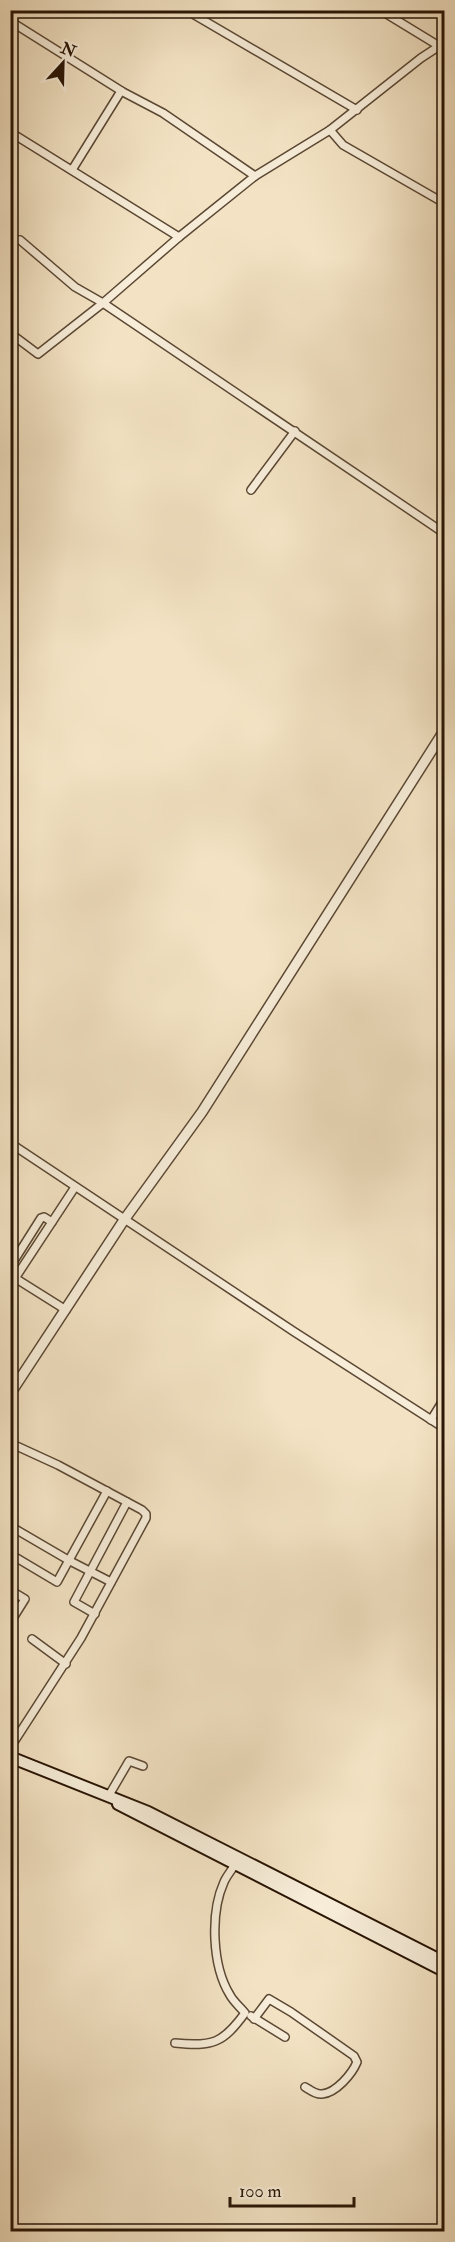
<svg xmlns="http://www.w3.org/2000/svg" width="455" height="2242" font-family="'IM FELL Double Pica',serif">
<rect width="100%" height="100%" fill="#f3e3c4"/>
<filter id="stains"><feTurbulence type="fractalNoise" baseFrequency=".00333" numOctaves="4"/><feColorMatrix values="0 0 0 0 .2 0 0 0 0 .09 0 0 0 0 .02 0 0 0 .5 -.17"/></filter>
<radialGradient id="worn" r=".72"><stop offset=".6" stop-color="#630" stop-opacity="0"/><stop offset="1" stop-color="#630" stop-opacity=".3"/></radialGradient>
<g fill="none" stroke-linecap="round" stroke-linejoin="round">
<defs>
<g id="minor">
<path d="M186,10L357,110"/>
<path d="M380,10L439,46"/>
<path d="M10,21L123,92L163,113L255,176"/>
<path d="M444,43L421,58L330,130L343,145L444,203"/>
<path d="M10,132L179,237"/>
<path d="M72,170L121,91"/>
<path d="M20,240L75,287L103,303L444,533"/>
<path d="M10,333L38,354L103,303L179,237L255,176L330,130"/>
<path d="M251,490L295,431"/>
<path d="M10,1143L293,1331L444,1428"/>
<path d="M10,1267L41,1218L44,1217L52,1222"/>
<path d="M15,1278L66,1310"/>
<path d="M10,1286L75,1187"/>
<path d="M431,1420L444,1399"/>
<path d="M10,1443L58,1465L142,1510L146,1514V1518L81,1638L10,1748"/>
<path d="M10,1526L70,1561L111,1582"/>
<path d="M10,1554L57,1582L107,1491"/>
<path d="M10,1590L25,1599L10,1623"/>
<path d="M95,1614L74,1602L127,1502"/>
<path d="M32,1639L66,1664"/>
<path d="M108,1797L129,1761L143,1766"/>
<path d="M251,2016L285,2037"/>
<path d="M254,2019L269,1999L291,2012L354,2056L357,2062C352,2074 336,2093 322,2094C316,2095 310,2090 305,2087"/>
<path d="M175,2043C213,2047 223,2043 245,2013C240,2007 233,2001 230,1995C212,1966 210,1913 224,1882C227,1875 233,1869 236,1862"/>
</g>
<path id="tertiary" d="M10,1394L124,1220L202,1112L444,731"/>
<g id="secondary">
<path d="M10,1757L148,1812L444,1962"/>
<path d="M118,1804L444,1971"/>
</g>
</defs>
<!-- minor casing -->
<use href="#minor" stroke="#5b4834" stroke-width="10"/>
<!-- tertiary casing -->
<use href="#tertiary" stroke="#5b4834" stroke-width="12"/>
<!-- secondary casing -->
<use href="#secondary" stroke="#281404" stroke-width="14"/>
<!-- minor -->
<use href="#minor" stroke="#f7edd9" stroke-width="7"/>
<!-- tertiary -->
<use href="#tertiary" stroke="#f7edd9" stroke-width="9"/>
<!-- secondary -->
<use href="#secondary" stroke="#f7edd9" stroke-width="10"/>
</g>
<!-- margin -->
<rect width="455" height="2242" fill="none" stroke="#f3e3c4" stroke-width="36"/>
<rect x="12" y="12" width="431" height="2218" fill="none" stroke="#281404" stroke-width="3"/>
<rect x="18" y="18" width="419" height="2206" fill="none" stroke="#281404" stroke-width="1.5"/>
<!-- north arrow -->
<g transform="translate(63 63) rotate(22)" stroke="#f7edd9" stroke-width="4.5" paint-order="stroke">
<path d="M0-4.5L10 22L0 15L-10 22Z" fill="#281404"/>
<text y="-9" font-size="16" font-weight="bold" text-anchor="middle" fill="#281404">N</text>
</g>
<!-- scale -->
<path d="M230 2197v9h124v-9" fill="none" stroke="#281404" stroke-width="3"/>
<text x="239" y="2197" font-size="18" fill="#281404" stroke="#f7edd9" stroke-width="4.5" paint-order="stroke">100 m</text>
<rect width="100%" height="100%" filter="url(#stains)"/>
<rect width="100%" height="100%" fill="url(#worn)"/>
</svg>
